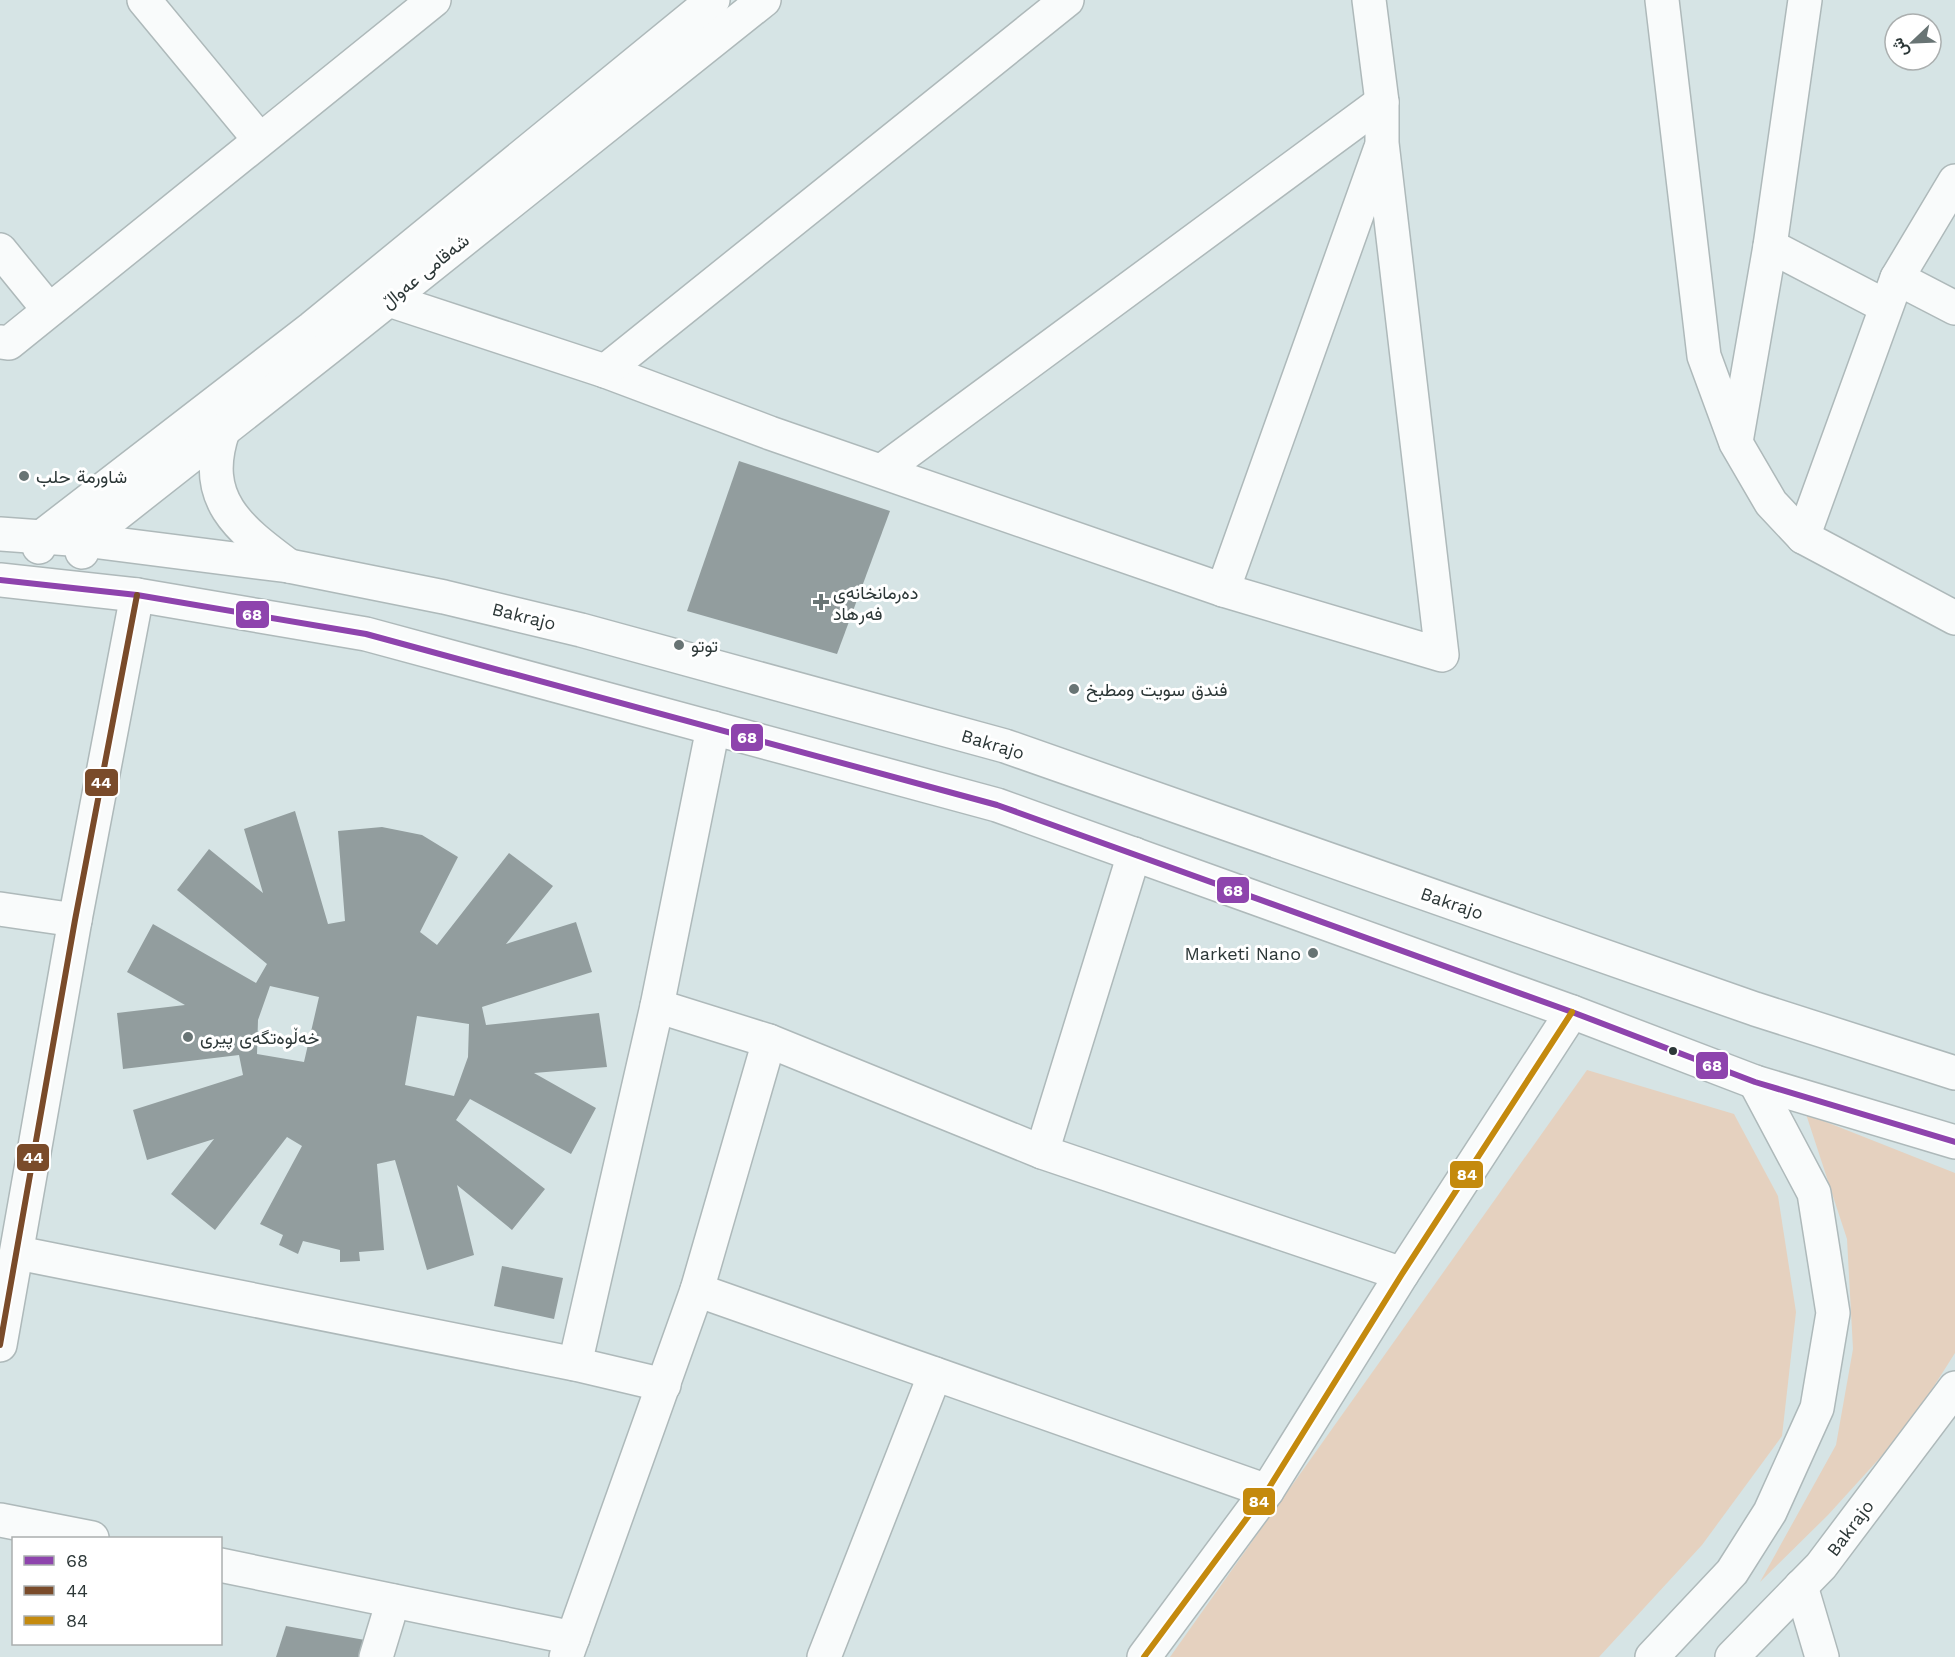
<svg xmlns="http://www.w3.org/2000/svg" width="1955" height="1657" font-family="'Work Sans',Vazirmatn,sans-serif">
<rect width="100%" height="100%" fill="#d6e4e5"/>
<!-- green -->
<g fill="#e5d1bf">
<path d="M1587,1070L1734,1114L1778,1196L1796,1312L1782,1436L1702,1545L1599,1657H1170Z"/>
<path d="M1806,1114L1955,1173V1353L1908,1427L1828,1515L1760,1582L1836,1445L1853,1349L1847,1239Z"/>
</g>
<!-- building -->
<g fill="#929d9e" fill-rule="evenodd">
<path d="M739,461L890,511L837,654L687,611Z"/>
<path d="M295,811L328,924L345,921L338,831L382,827L422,835L458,857L420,932L437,945L509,853L553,886L506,944L576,922L592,972L482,1007L486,1025L599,1013L607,1067L534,1073L596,1108L571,1154L470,1099L456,1120L545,1189L512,1230L457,1185L474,1255L427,1270L395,1160L377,1164L384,1250L359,1252L360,1261L340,1262V1250L303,1241L298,1254L279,1245L283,1235L260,1224L302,1146L287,1137L215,1230L171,1194L214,1139L147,1160L133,1110L243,1075L239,1055L123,1069L117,1013L185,1005L127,972L153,924L256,983L267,964L177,890L209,849L263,893L244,829ZM270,986L319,997L304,1062L257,1054L258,1020ZM417,1016L469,1024L468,1057L454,1096L405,1085Z"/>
<path d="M502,1266L563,1278L554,1319L494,1306Z"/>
<path d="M286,1626L365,1640L359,1657H276Z"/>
</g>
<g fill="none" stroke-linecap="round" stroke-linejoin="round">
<defs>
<g id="minor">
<path d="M144,0L259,139"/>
<path d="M1662,0L1704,356L1736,443L1771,503L1803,537L1955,618"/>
<path d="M1770,246L1885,306"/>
<path d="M0,250L49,310"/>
<path d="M1897,278L1955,308"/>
<path d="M389,300L605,371L770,433L1223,590L1442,655L1382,143V102L1369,0"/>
<path d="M0,342L9,343L434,0"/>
<path d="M605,371L1067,0"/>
<path d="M1736,442L1770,246L1805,0"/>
<path d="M883,470L1382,102"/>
<path d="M1803,537L1897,278L1955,181"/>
<path d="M1223,590L1380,150"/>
<path d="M0,909L75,920"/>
<path d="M657,1006L769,1041L1042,1152L1402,1274"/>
<path d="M1042,1152L1134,854"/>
<path d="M18,1253L575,1364L664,1385"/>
<path d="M697,1290L1267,1491"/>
<path d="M0,1345L75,920L137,595"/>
<path d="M575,1364L657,1006L713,728"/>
<path d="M0,1520L92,1538"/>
<path d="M220,1565L573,1638"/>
<path d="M1801,1586L1822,1657"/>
<path d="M376,1657L393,1601"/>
<path d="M566,1657L697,1290L769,1041"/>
<path d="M824,1657L935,1374"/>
<path d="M1144,1657L1267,1491L1402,1274L1572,1012"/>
</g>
<g id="secondary">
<path d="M223,431C200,499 238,528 289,566"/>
<path d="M0,534L84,540L289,566L444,597L581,630L1005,746L1755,1009L1955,1073"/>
<path d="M39,547L40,538L312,328L713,0"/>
<path d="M82,552L84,540L328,348L764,0"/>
<path d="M0,580L137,595L366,634L997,805L1572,1012L1755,1082L1955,1142"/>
<path d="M1652,1657L1732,1572L1770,1512L1817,1408L1833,1313L1814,1193L1755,1082"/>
<path d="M1732,1657L1821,1566L1955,1388"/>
</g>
</defs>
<!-- minor casing -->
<use href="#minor" stroke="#aeb9ba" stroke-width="36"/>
<!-- secondary casing -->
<use href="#secondary" stroke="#aeb9ba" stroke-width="36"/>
<!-- minor -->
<use href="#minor" stroke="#f9fbfb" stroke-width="33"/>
<!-- secondary -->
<use href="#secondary" stroke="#f9fbfb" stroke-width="33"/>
<defs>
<path id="bus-1" d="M0,580L137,595L366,634L997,805L1572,1012L1755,1082L1955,1142"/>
<path id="bus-2" d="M0,1345L75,920L137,595"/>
<path id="bus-3" d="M1144,1657L1267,1491L1402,1274L1572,1012"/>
</defs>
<!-- bus-1 casing -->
<use href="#bus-1" stroke="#fff" stroke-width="10"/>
<!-- bus-2 casing -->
<use href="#bus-2" stroke="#fff" stroke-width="10"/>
<!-- bus-3 casing -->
<use href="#bus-3" stroke="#fff" stroke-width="10"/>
<!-- bus-1 -->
<use href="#bus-1" stroke="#8e44ad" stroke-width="6"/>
<!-- bus-2 -->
<use href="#bus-2" stroke="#7a4b2a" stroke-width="6"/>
<!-- bus-3 -->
<use href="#bus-3" stroke="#c48a0e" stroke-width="6"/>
</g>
<!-- markers -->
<g fill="#687474" stroke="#fff" stroke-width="2">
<circle cx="24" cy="476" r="6"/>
<path d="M818 593h6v6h6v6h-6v6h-6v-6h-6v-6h6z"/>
<circle cx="679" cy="645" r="6"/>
<circle cx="1074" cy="689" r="6"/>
<circle cx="1313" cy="953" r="6"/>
<circle cx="188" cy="1037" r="6"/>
</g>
<circle fill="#2c3737" stroke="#fff" stroke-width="2" cx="1673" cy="1051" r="5"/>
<g text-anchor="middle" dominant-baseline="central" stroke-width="6" stroke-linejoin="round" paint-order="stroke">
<!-- street labels -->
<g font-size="18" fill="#2c3737" stroke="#fff">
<text transform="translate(425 271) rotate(-39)">شەقامی عەواڵ</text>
<text transform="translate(524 616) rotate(14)">Bakrajo</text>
<text transform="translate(993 744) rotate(17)">Bakrajo</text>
<text transform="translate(1452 903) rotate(19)">Bakrajo</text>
<text transform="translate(1850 1528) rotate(-53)">Bakrajo</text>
</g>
<!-- poi labels -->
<g font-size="18" fill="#2c3737" stroke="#fff" text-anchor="start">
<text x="36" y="476">شاورمة حلب</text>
<text x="833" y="592">دەرمانخانەی<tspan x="833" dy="21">فەرھاد</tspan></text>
<text x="691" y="645">توتو</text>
<text x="1086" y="689">فندق سويت ومطبخ</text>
<text x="1301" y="953" text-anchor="end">Marketi Nano</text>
<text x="200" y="1037">خەڵوەتگەی پیری</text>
</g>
</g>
<g stroke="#fff" stroke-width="2">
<rect x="235" y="600" width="35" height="29" rx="6" fill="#8e44ad"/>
<rect x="730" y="723" width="34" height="29" rx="6" fill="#8e44ad"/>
<rect x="84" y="768" width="35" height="29" rx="6" fill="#7a4b2a"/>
<rect x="1216" y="876" width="34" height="28" rx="6" fill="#8e44ad"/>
<rect x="1695" y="1051" width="34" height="29" rx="6" fill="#8e44ad"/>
<rect x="16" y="1143" width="34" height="29" rx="6" fill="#7a4b2a"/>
<rect x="1449" y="1160" width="35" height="29" rx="6" fill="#c48a0e"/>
<rect x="1242" y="1487" width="34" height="29" rx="6" fill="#c48a0e"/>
</g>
<g font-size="16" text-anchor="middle" font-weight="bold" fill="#fff">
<text x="252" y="620">68</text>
<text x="747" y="743">68</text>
<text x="101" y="788">44</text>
<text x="1233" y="896">68</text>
<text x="1712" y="1071">68</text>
<text x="33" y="1163">44</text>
<text x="1467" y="1180">84</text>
<text x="1259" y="1507">84</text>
</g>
<!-- legend -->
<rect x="12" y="1537" width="210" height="108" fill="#ffffff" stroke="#abafaf" stroke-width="1.5"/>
<rect x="24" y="1556" width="30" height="9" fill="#8e44ad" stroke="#abafaf" stroke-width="1.5"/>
<text x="66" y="1567" font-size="18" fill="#2c3737">68</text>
<rect x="24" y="1586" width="30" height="9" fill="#7a4b2a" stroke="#abafaf" stroke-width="1.5"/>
<text x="66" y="1597" font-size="18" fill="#2c3737">44</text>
<rect x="24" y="1616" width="30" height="9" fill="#c48a0e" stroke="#abafaf" stroke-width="1.5"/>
<text x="66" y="1627" font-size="18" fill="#2c3737">84</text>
<!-- north arrow -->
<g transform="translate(1913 42) rotate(247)"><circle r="28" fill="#ffffff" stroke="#abafaf" stroke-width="1.5"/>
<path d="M0-4.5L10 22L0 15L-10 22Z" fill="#687474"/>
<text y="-9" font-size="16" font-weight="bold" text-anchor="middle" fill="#2c3737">ش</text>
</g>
</svg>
